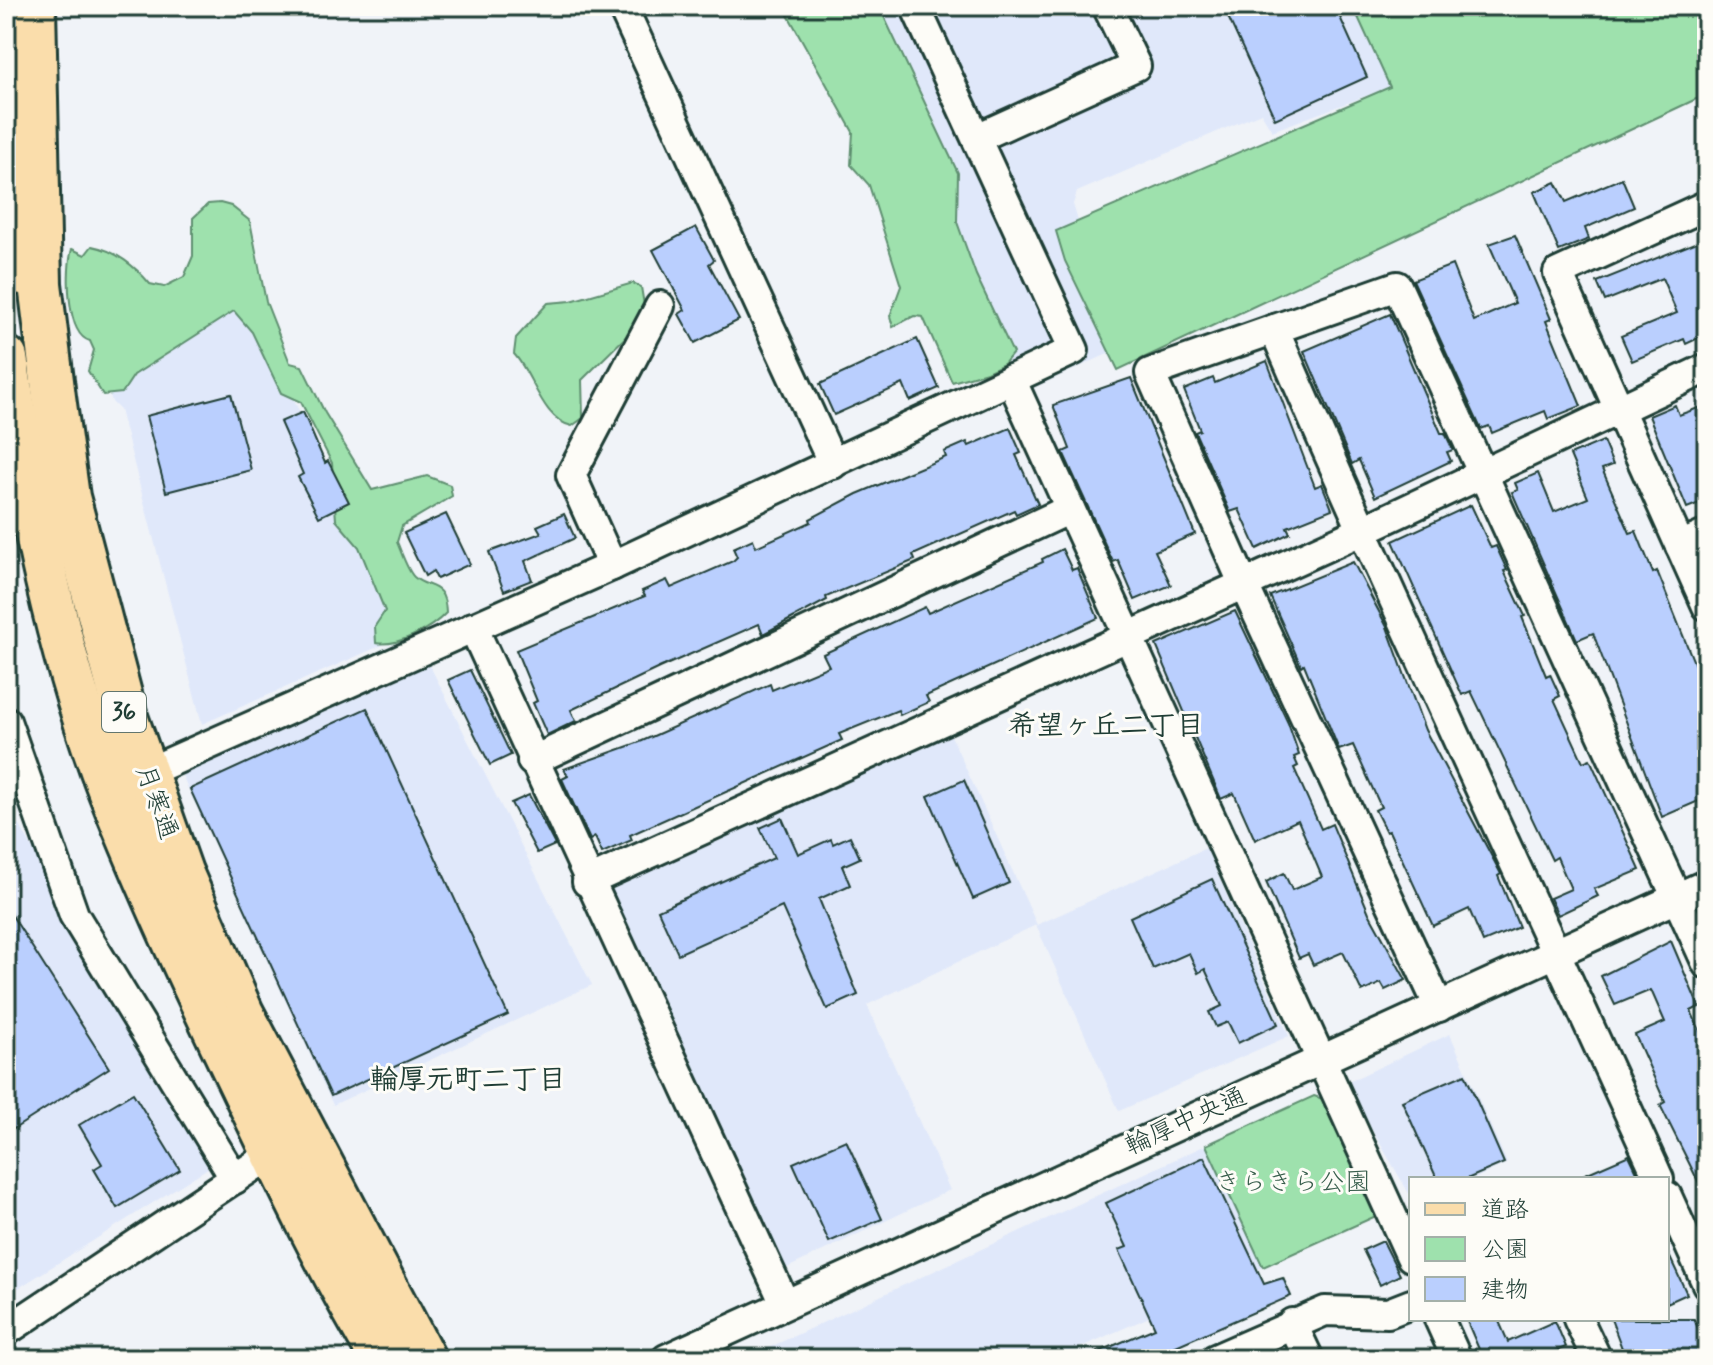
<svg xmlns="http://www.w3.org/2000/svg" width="1713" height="1365" font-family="Mynerve,'Klee One',sans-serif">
<rect width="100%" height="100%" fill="#f0f3f8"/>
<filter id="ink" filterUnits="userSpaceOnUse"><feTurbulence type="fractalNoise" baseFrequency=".0125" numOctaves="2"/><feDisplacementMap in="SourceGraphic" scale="16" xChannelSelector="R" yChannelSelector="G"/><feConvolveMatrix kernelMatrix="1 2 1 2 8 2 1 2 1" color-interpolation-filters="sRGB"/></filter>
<g filter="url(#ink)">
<!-- built -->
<g fill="#e0e8fa">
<path d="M879,6H1353L1390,87L1272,131L1261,113L1077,192L1073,204L1078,221L1056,231L1065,261L1110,353L1033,388L1004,364L1013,353L968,259L957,222L958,173Z"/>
<path d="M237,289L412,632L202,724L120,410L112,402L103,372Z"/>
<path d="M429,664L592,985L333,1105L182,775Z"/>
<path d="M949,731L1037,925L1206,848L1289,1036L1119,1111L1036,925L867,1005L950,1190L783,1270L610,886Z"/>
<path d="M6,801L211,1166L6,1296Z"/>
<path d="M1450,1034L1507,1163L1474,1179H1411V1197L1348,1088L1350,1081Z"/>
<path d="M1206,1145L1263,1267L1054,1359H770L766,1349Z"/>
</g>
<!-- green -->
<g fill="#9ee1ad" stroke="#5e8f70" stroke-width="2">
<path d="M783,6H879L958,173L957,222L976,275L1013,353L1004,364L987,372L952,382L923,317L914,316L893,327L890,316L901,286L869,185L851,165L853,132Z"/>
<path d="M1353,6H1707V94L1118,370L1065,261L1056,231L1390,87Z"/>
<path d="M220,203L231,206L250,221L266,302L290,363L302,366L325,413L372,490L427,476L450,485L452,496L402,526L397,542C401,551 407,570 414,577C428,590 445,580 446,613C431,629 397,647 376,643L375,626L385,611L359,547L336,520L332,463L301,402L281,393L252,332L234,311L134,375L122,393L103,395L88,371L94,350L90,341C66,335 66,269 72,249L85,255L92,246C115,250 136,267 150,284L164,287L184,277L193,256V218L208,204Z"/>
<path d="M633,283L641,287L646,317L582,380L583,418L572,426C542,420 533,374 514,354L516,338L548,303L571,301Z"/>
<path d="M1314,1096L1323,1099L1376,1216L1263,1267L1206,1145Z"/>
</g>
<!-- building -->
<g fill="#bacffe" stroke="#1f3d34" stroke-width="2">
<path d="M1223,6H1335L1367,77L1275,119Z"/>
<path d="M1622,178L1634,207L1585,228L1589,239L1559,251L1534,192L1556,182L1566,202Z"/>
<path d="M696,227L714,260L709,264L739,320L695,343L679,314L685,310L653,250Z"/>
<path d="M1515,235L1551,319L1546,321L1581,406L1548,419L1545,411L1492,433L1489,426L1481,429L1413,280L1452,265L1474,321L1515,303L1489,244Z"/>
<path d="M1707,238V334L1686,344L1684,339L1632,361L1621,336L1677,313L1662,278L1605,301L1597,282Z"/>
<path d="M1390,314L1441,433H1445L1453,450L1447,452L1451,461L1375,497L1359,460L1352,464L1304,351Z"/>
<path d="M917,339L939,388L910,401L903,384L834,415L820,384Z"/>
<path d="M1267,361L1315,487L1322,484L1332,509L1287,527L1290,533L1257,549L1239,509L1230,512L1195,432L1200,430L1184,390L1213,378L1215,383Z"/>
<path d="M1131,378L1195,534L1155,551L1171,585L1135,600L1118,560L1113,562L1063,452L1070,449L1053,405Z"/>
<path d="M231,394L251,470L166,492L146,416Z"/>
<path d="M1675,405L1679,415L1707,405V500L1687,508L1649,416Z"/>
<path d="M303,412L325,463L328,461L349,502L319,517L298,477L303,474L280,422Z"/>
<path d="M1010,428L1021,453L1016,455L1038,504L1016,514L1014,510L913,555L915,560L826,597L827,600L763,634L759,624L659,668L571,710L576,721L547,735L533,703L537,701L516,650L645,596L642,591L667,580L671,588L733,561L737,557L733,548L753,539L756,547L811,522L810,519L857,494L946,457L944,452L967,442L969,446Z"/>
<path d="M1603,441L1613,465L1602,469L1630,533L1636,531L1653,573L1657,571L1707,695V789L1698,793L1701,800L1662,817L1593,633L1577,640L1512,492L1518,490L1515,483L1538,473L1554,512L1588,498L1570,455Z"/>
<path d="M1471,505L1491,548L1496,546L1507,570L1504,571L1525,616L1522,617L1546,676L1550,674L1560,696L1554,699L1583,762L1590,759L1640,870L1594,889L1598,896L1558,915L1550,898L1571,889L1557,857L1552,860L1471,691L1462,695L1393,541Z"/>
<path d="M446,514L470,564L437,579L433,571L425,576L404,533Z"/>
<path d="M564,514L575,538L525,561L532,580L504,591L489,552L541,533L537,526Z"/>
<path d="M1062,549L1072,570L1077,568L1098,618L926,696L929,702L900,715L898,710L839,734L842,740L630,835L632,840L602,853L595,837L590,840L562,779L568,776L564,769L640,742L770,684L772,690L829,666L823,654L925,607L928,613L1043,562L1042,559Z"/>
<path d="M1353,562L1387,627L1425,730L1501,874L1498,876L1519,927L1483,942L1469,909L1433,926L1389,831L1386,832L1375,810L1381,807L1353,745L1339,750L1304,664L1301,666L1270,596Z"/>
<path d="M1235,611L1288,723L1299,755L1294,757L1298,766L1294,768L1321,829L1332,824L1369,913L1406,980L1385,990L1381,983L1362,992L1343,952L1313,965L1308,954L1299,958L1266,882L1284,873L1292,890L1322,877L1298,820L1255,840L1234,793L1221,799L1156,645Z"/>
<path d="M470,670L511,755L490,765L448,680Z"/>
<path d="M367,708L508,1015L331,1096L190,789Z"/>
<path d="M964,780L1009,883L973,899L928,796Z"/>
<path d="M529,795L555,845L537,853L511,803Z"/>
<path d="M782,818L798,854L831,839L833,844L850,836L860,858L842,866L850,885L819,899L858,995L827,1009L782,907L678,954L658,910L774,858L760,828Z"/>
<path d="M1212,879L1278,1024L1238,1043L1228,1022L1216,1027L1209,1012L1222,1006L1205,969L1198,973L1189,953L1153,969L1130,917Z"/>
<path d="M6,906L109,1068L6,1134Z"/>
<path d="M1671,941L1699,1007L1691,1011L1707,1046V1199L1660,1105L1665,1102L1635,1035L1665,1022L1651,990L1615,1005L1601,976Z"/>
<path d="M1465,1074L1504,1163L1467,1179H1437L1402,1101Z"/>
<path d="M133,1093L180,1170L117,1208L94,1169L102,1164L79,1125Z"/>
<path d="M846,1140L882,1219L829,1242L793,1163Z"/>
<path d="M1629,1155L1639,1176L1632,1179H1574Z"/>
<path d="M1204,1157L1264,1284L1283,1278L1291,1296L1146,1359H1082L1155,1328L1119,1250L1127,1247L1106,1203Z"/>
<path d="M1383,1241L1400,1275L1380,1285L1363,1250Z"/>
<path d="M1667,1251L1687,1294L1667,1303Z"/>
<path d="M1466,1319H1498L1508,1342L1555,1321L1566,1347L1537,1359H1474L1481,1354Z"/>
<path d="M1611,1319H1694L1707,1348V1359H1626Z"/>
</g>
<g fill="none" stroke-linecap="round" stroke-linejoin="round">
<defs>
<g id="minor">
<path d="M622,6L833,464"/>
<path d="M977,138L1136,66L1107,6"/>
<path d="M1707,205L1558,273L1707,606"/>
<path d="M1274,329C1397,615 1531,896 1659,1179"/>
<path d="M1011,379L1411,1257"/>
<path d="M1680,546L1707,534"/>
<path d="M612,566L571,475L660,306"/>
<path d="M473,627L785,1304"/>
<path d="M6,721L74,915L235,1179"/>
<path d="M532,761L1070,509"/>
<path d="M132,779L612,566L1074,350L915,6"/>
<path d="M587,882L1361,531L1707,368"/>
<path d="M1439,1007L1243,583L1150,373L1397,286L1707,964"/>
<path d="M1667,1196L1707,1284"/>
<path d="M1439,1319L1457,1359"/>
<path d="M1578,1319L1597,1359"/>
<path d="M1292,1323L1309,1359"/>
<path d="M6,1331L273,1153"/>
<path d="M666,1359L1707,884"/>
<path d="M1215,1359L1325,1311L1388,1313L1411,1304"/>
</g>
<path id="major" d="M9,6L22,276"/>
<g id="highway">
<path d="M34,6L40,284L54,397L68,497L126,717L181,872L242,1013L424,1359"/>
<path d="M6,358C28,504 57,654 110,792C149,891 195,989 241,1085C285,1178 329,1270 382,1359"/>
</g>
</defs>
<!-- minor casing -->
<use href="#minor" stroke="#1f3d34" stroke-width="34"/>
<!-- major casing -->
<use href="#major" stroke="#1f3d34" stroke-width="42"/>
<!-- highway casing -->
<use href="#highway" stroke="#1f3d34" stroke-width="48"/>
<!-- minor -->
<use href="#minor" stroke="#fdfcf7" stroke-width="28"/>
<!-- major -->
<use href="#major" stroke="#faddab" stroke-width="36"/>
<!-- highway -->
<use href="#highway" stroke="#faddab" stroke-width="42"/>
</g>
</g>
<g text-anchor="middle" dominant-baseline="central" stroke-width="6" stroke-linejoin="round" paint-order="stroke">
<!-- shield labels -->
<rect fill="#fdfcf7" stroke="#62766e" stroke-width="2" x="102" y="692" width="44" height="40" rx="6"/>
<g font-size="24" font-weight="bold" fill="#1f3d34">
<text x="124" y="712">36</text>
</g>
<!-- street labels -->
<g font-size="26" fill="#1f3d34" stroke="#fdfcf7">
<text transform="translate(156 802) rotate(70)">月寒通</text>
<text transform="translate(1186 1122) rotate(-24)">輪厚中央通</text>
</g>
<!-- park labels -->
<g font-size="26" fill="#385e4c" stroke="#fdfcf7">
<text x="1293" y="1183">きらきら公園</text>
</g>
<!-- neighbourhood labels -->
<g font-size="28" font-weight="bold" fill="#1f3d34" stroke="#fdfcf7">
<text x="1106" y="726">希望ヶ丘二丁目</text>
<text x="468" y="1080">輪厚元町二丁目</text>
</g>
</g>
<!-- margin -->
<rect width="1713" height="1365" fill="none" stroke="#fdfcf7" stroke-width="32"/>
<rect x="16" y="16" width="1681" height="1333" fill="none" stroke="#1f3d34" stroke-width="3" filter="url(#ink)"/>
<!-- legend -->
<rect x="1409" y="1177" width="260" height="144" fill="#fdfcf7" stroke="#a4b0a9" stroke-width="2"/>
<rect x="1425" y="1203" width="40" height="12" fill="#faddab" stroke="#a4b0a9" stroke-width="2"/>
<text x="1481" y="1217" font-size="24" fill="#1f3d34">道路</text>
<rect x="1425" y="1237" width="40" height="24" fill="#9ee1ad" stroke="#a4b0a9" stroke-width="2"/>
<text x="1481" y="1257" font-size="24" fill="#1f3d34">公園</text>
<rect x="1425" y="1277" width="40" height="24" fill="#bacffe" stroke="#a4b0a9" stroke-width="2"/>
<text x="1481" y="1297" font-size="24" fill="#1f3d34">建物</text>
</svg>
